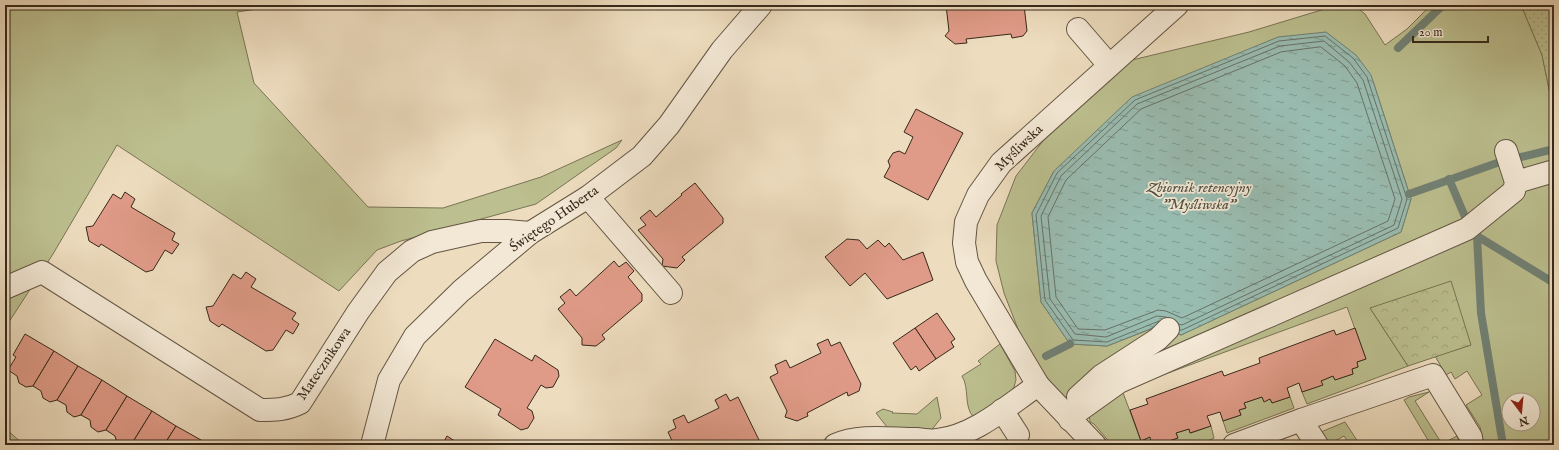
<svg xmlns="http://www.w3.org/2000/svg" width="1559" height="450" font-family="'IM FELL English',serif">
<defs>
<pattern id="forest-crowns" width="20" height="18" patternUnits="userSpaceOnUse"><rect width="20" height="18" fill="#bcbf8f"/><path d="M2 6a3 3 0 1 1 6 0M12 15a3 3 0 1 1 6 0" fill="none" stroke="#a2a47b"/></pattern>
<pattern id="garden-dots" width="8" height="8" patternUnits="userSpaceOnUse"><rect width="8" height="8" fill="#bcbf8f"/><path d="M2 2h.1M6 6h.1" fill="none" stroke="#a2a47b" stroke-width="1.8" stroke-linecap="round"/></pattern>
<pattern id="water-ripples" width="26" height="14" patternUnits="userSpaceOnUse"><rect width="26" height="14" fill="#99bcb1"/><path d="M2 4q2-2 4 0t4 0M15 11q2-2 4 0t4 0" fill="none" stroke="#7e998f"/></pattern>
</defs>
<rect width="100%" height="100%" fill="#eddcbe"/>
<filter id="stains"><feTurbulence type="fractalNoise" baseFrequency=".005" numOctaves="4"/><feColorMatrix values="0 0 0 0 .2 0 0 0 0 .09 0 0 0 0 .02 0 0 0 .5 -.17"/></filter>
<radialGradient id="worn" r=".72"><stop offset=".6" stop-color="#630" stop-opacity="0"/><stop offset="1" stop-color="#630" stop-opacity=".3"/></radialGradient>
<!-- grass -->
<g fill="#bcbf8f" stroke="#797454" fill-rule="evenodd">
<path d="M5,5H283L237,12L254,83L368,207L443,208L541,177L622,140L616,148L536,204L401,241L377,250L339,291L117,145L53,254L5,328Z"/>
<path d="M1338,5H1354L1365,14L1385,45L1407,29L1431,5H1521L1542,55L1554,113V445H1484L1480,427L1466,405L1482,395L1467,371L1455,379L1451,372L1446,375L1435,356L1471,345L1370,308L1408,366L1307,404L1302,392L1322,385L1321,381L1333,376L1335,380L1353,374L1352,369L1358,367L1357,362L1366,359L1347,307L1122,390L1141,441L1150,437L1152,442L1158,440L1160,444L1178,438L1176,433L1189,429L1191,433L1211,426L1214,438L1200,445H1112L1094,424L1090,422L1089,415L1113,380L1173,331L1181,335L1401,232L1411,199L1373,81L1054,171L1032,213L1041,302L1070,344L1107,346L1161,325L1110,362L1066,399L1048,379L1031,353L1018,329L1004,293L996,261L997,225L1016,176L1056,124L1132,60L1249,32ZM1509,400H1533V424H1509Z"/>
<path d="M1000,344L1015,371L1016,380L1014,387L1009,394L974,418C963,406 970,389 962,376L981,364L978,361Z"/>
<path d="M1429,392L1415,401L1442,444L1457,436L1461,445H1431L1404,400L1409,397Z"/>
<path d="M937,397L941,418L930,432L887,427L876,413L883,409L893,412L892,413L917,414Z"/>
<path d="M1262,397L1264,401L1270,399L1272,403L1290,397L1294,408L1227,433L1223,421L1241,415L1239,410L1246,408L1244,403Z"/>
<path d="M1345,422L1360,445H1350L1344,436L1328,445L1321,432Z"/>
<path d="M5,428L24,445H5Z"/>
</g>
<!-- forest -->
<path fill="url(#forest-crowns)" stroke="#797454" d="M1451,281L1471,345L1408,366L1370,308Z"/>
<!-- garden -->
<path fill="url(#garden-dots)" stroke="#797454" d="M1521,5H1554V113L1542,55Z"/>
<!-- water -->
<path fill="url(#water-ripples)" stroke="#718175" d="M1326,32L1356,55L1371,75L1411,199L1401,232L1181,335L1160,325L1107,346L1070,344L1041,302L1032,213L1054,171L1132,97L1278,37Z"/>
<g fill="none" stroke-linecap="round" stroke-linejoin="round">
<!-- shore -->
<g stroke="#687266" stroke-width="1">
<path d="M1321,47L1345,66L1357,83L1395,199L1388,221L1182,318L1166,311L1158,310L1105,330L1078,329L1056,297L1048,217L1066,180L1141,109L1281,52Z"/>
<path d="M1166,317L1157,316L1106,337L1075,334L1050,299L1041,216L1061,176L1137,104L1280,46L1324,41L1349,62L1363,80L1402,199L1394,225L1182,325L1178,324"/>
<path d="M1159,321L1107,342L1073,340L1045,300L1036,215L1057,173L1135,100L1279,41L1325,36L1353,58L1367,77L1407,199L1398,228L1182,330H1180"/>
</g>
<!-- stream -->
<g stroke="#718175" stroke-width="8">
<path d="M1398,48L1443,5"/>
<path d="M1521,157L1554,149"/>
<path d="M1449,179L1466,219"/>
<path d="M1409,194L1497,163"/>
<path d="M1475,234L1477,236L1554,283"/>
<path d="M1477,236L1481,313L1503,445"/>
<path d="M1046,356L1070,344"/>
</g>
</g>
<!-- building -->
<g fill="#e09b88" stroke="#36291a">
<path d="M946,5H1024L1027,31L1023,36L1012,38L1011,34L966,39L967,43L955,44L945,36L949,31Z"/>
<path d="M916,109L963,133L928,200L884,177L890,166L888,161L893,153L899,151L905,154L913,137L904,132Z"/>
<path d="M695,183L723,218V223L682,257L685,260L677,268L662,266L663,259L638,230L646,225L640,218L650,210L656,217L682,195L681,194Z"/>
<path d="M125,192L135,199L131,207L175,233L172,240L179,244L172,254L165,250L153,270L146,272L101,244L99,247L89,241L86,227L93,226L113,194L121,199Z"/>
<path d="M847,239L859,240L867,249L878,240L885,247L889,243L903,260L923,252L933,280L887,299L865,273L850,286L825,257Z"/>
<path d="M614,261L619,267L626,262L634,271L628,277L642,294V301L602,335L605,339L596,346L582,345V338L558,309L565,303L560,297L570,289L576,296Z"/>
<path d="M246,272L256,279L251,287L296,313L292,319L299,324L293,334L286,330L273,350L266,351L222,324L219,327L210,321L206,307L213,306L233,274L241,279Z"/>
<path d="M937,313L955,339L951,342L954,347L936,359L915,328Z"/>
<path d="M915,328L936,359L919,371L916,366L911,370L893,343Z"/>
<path d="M1355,328L1366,359L1357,362L1358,367L1352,369L1353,374L1335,380L1333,376L1321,381L1323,385L1302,392L1299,383L1287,388L1290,397L1272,403L1270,399L1264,402L1262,397L1244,403L1246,408L1239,410L1241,415L1223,421L1220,412L1207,416L1211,426L1190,433L1189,429L1176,433L1178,438L1160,444L1158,440L1151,443L1150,437L1141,441L1130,410L1148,404L1146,399L1222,371L1224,376L1260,363L1259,358L1334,330L1336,335Z"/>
<path d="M25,334L54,351L33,386L26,387L19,383L17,376L8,370L16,357L13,355Z"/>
<path d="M495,339L532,361L535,355L558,370L559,376L553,387L546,388L541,385L527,408L532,411L534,418L528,428L521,430L498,415L501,409L465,387Z"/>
<path d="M828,339L831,346L840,342L861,384L859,391L848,396L847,392L807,413L808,416L797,421L785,417L787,411L770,377L778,373L775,365L786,360L790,368L821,353L817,344Z"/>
<path d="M54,351L78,366L57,400L50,402L43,398L41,391L33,386Z"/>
<path d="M78,366L102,380L81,415L74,417L67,412L66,405L57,400Z"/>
<path d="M102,380L127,396L106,430L98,432L91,427L90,420L81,415Z"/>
<path d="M726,394L730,401L738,397L759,440L757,445H674L668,432L676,428L673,420L684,415L688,423L719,408L715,400Z"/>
<path d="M127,396L152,411L131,445H120L117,443L115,436L106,430Z"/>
<path d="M152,411L176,426L164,445H131Z"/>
<path d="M176,426L201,440L198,445H164Z"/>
<path d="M447,436L461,445H442Z"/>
<path d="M201,440L209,445H198Z"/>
</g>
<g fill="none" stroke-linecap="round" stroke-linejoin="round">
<defs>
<g id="minor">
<path d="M1078,29L1109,65"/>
<path d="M1516,182L1554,171"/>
<path d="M588,197L671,293"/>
<path d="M5,288L42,272L260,410C275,410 286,410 300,403L358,312L387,272L412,251L432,242L481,231H507L530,233"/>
<path d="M1078,397L1101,376L1158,339L1168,329"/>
<path d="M1002,410L1018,435"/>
<path d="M1070,420L1077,412L1119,382L1467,229L1514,191L1516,182L1506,151"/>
<path d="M1301,420L1317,445"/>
<path d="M372,445L389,380L415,336L461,291L530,233L588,197L642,156L669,125L722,50L761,5"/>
<path d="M835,445C860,434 890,439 916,439C923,440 931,441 938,440C976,435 1007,406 1038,385"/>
<path d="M1095,445L1038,385L976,281L967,262L964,243L966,222L978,195L1001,163L1177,5"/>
<path d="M1234,445L1301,420L1433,375L1471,437L1472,445"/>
</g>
</defs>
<!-- minor casing -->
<use href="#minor" stroke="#645643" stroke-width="24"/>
<!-- minor -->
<use href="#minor" stroke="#f3e8d5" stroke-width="22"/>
</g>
<g text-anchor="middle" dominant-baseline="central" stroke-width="3.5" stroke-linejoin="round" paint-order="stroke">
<!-- street labels -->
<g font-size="14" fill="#36291a" stroke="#f3e8d5">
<text transform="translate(1019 148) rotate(-44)">Myśliwska</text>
<text transform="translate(554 219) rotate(-35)">Świętego Huberta</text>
<text transform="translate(324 364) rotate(-56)">Matecznikowa</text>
</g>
<!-- water labels -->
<g font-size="15" font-style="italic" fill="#4f4e40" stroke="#f3e8d5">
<text x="1199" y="187">Zbiornik retencyjny<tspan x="1199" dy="17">"Myśliwska"</tspan></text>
</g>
</g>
<!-- margin -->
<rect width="1559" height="450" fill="none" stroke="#eddcbe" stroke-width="20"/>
<rect x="6" y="6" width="1547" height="438" fill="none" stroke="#36291a" stroke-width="2"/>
<rect x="10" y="10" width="1539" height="430" fill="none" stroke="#36291a"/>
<!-- north arrow -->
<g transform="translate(1521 412) rotate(164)"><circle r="19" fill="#f3e8d5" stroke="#a79c8a"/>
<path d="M0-3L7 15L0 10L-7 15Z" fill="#8f2418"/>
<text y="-6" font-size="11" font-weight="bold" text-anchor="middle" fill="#36291a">N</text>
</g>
<!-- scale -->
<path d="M1413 36v6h75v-6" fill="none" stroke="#36291a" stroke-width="2"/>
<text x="1419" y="36" font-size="12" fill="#36291a" stroke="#f3e8d5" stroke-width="3" paint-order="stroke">20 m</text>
<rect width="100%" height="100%" filter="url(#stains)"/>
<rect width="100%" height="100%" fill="url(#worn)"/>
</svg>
